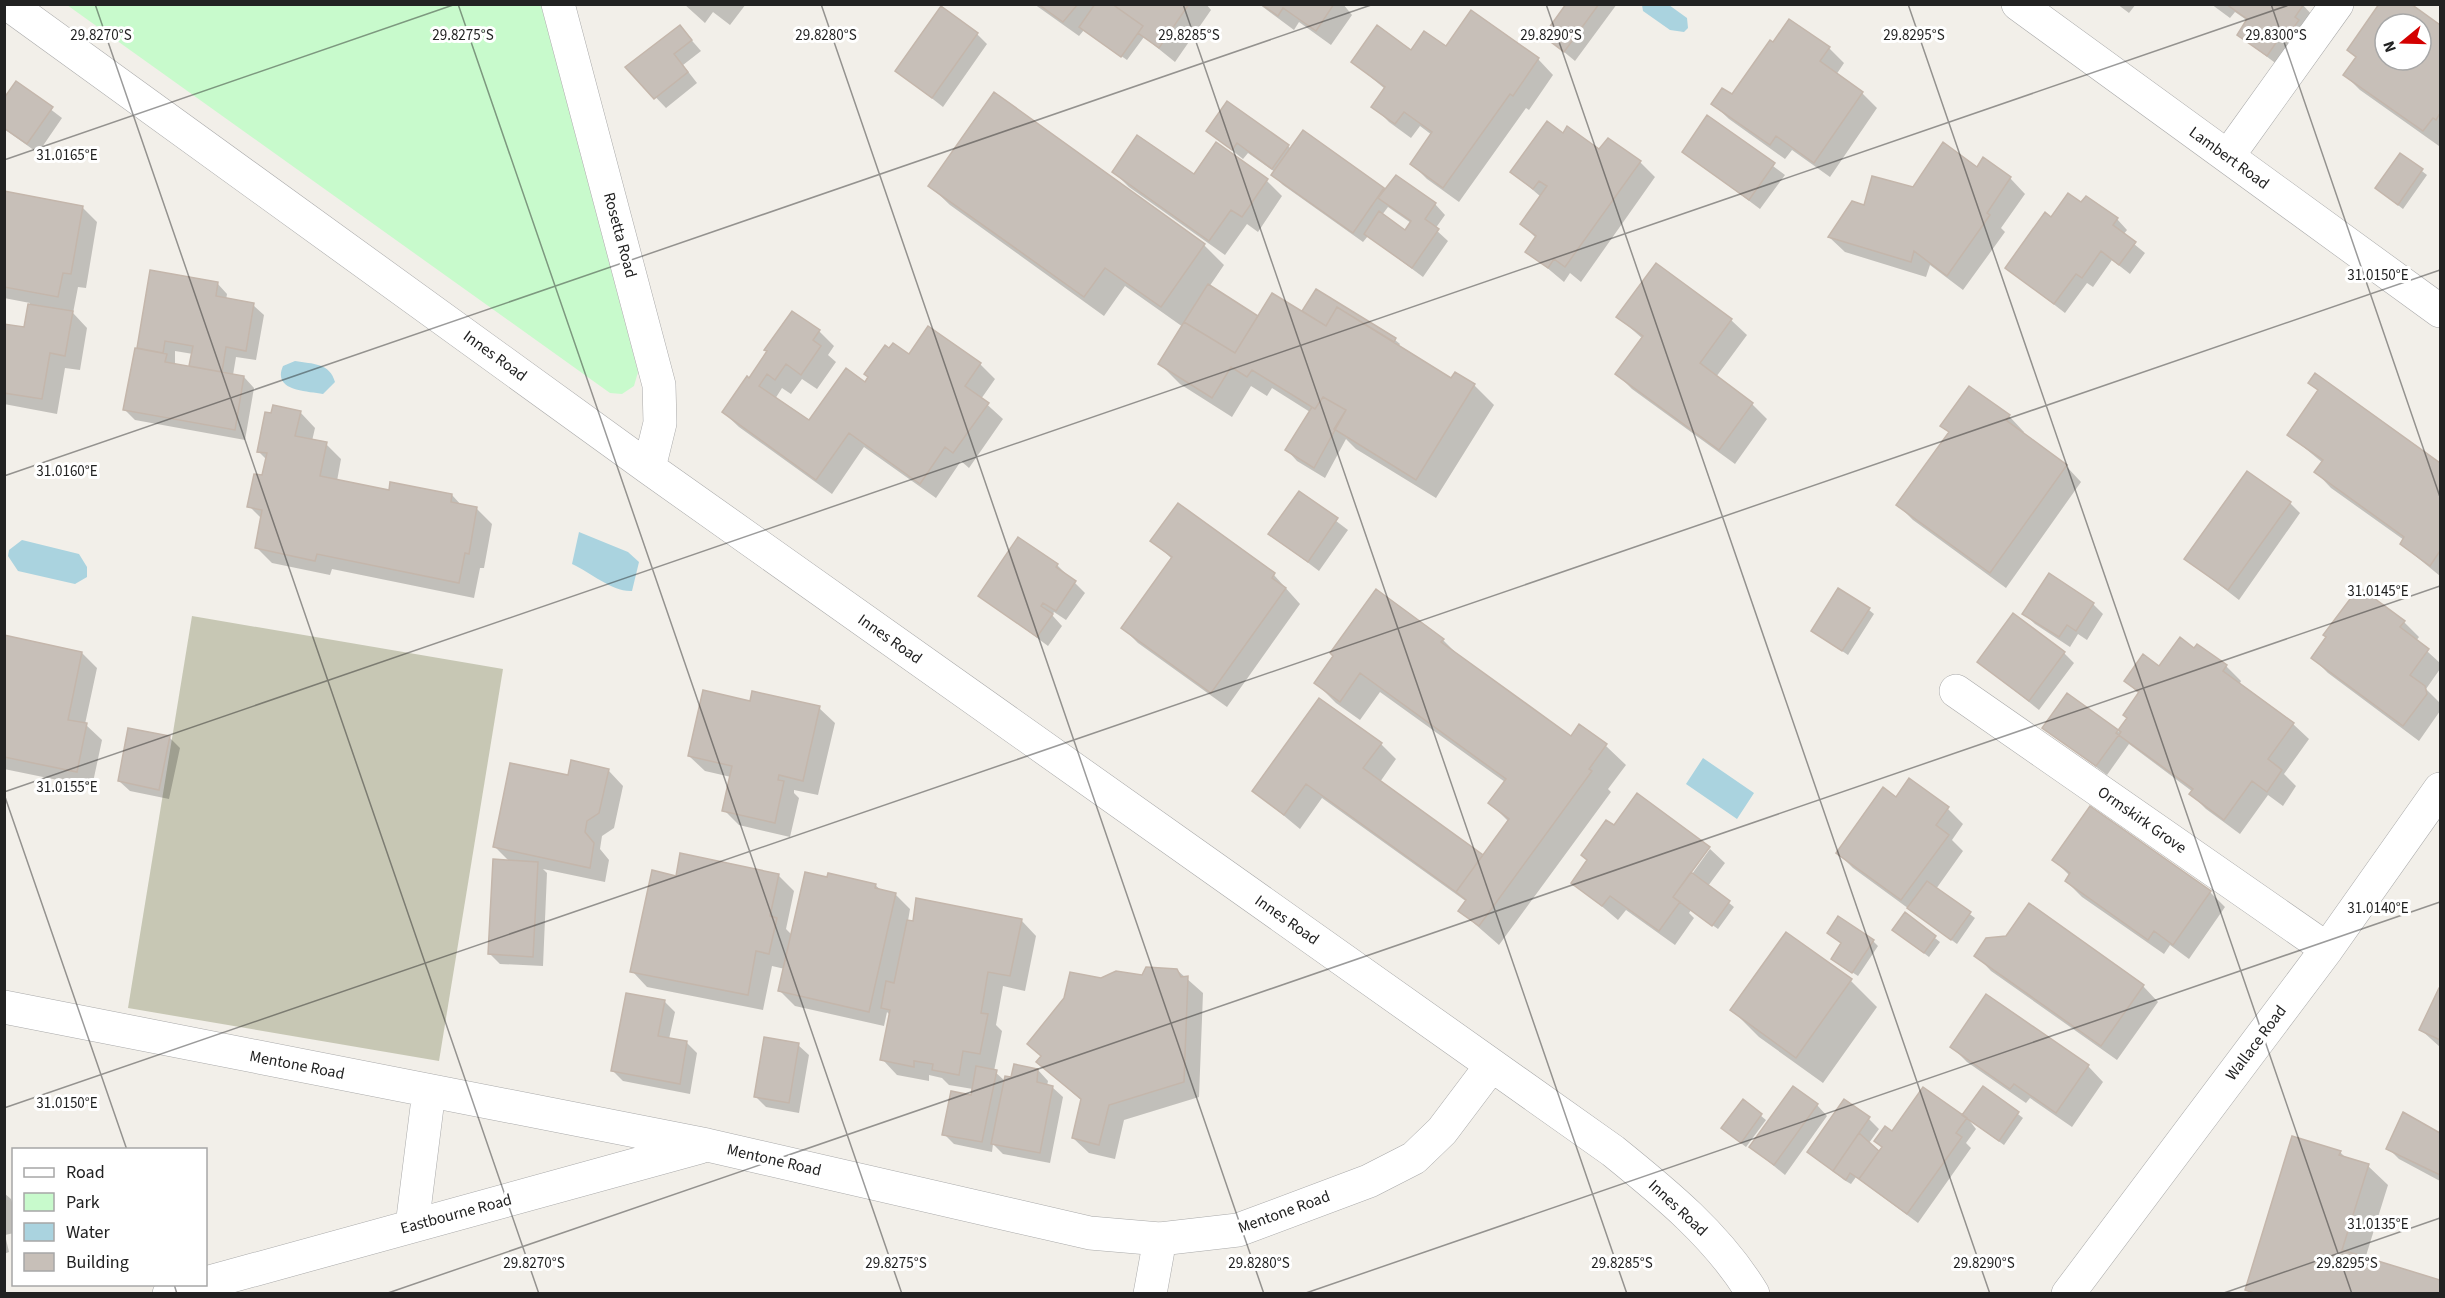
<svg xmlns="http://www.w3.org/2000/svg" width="2445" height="1298" font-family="'Source Sans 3',sans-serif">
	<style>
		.construction { fill: #c7c7b4 }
		.park { fill: #c8facc }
		.water { fill: #aad3df }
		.shadow { fill: #0003; fill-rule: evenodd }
		.building { fill: #c7bfb8; stroke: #c4b6ab; stroke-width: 1.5; fill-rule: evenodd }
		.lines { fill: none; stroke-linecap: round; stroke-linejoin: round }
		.minor-casing { stroke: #a9a9a9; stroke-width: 34 }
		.minor { stroke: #fff; stroke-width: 33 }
		.ticks { fill: none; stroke: #222; stroke-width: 1.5; stroke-opacity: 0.45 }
		.labels { text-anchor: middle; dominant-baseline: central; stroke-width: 6; stroke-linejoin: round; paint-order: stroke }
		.street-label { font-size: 16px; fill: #222; stroke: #fff }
		.ticks-label { font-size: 15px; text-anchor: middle; fill: #222; stroke: #fff; stroke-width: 6; stroke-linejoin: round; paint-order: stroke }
	</style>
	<rect width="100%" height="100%" fill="#f2efe9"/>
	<path class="construction" d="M192,616L503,669L439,1061L128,1008Z"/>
	<path class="park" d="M67,5H541L638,372L634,386L622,394L610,393Z"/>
	<path class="water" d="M1642,5H1669L1687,18L1688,28L1684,32L1670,30L1643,11Z
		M295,361C313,364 330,363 335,382L323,394C306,391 272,391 283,366Z
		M579,532L628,552L639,562L632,591C612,592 592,573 572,564Z
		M22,540L79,554L87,567V577L75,584L18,571L8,556L9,550Z
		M1703,758L1754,793L1737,819L1686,784Z"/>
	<path class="shadow" d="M684,4H746L730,25L713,12L705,23Z
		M1034,4H1206L1211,10L1175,62L1144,37L1127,60L1084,30L1079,36Z
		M1259,4H1343L1352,15L1331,45L1299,22L1294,30Z
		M1568,4H1617L1575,61L1545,36Z
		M2117,4H2136L2129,13Z
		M2211,4H2302L2313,16L2278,65L2238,35L2248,21L2235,12L2230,18Z
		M2409,4L2440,27L2439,146L2360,90L2345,75L2357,58L2349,49ZM2385,24H2421V60H2385Z
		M680,27L701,51L683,65L697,83L666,108L628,68Z
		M977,34L987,44L943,107L897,71Z
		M1774,44L1829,48L1844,63L1836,75L1862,93L1877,108L1830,177L1792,150L1785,159L1729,119L1713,104L1732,96Z
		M1446,48L1538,59L1553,75L1529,110L1526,108L1459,202L1427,179L1412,164L1432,135L1420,126L1411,138L1389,122L1373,106L1385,89L1353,62Z
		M16,83L62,118L38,153L4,129V101Z
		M995,94L1204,245L1224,265L1209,287L1257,317L1302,313L1316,291L1395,340L1400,344L1398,347L1452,380L1474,385L1494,405L1436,498L1356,449L1346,439L1325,478L1297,461L1287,450L1310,412L1272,388L1267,396L1251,386L1232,417L1180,384L1160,364L1183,327L1125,286L1104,316L950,205L930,186Z
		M1708,118L1785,175L1760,209L1684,152Z
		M1208,131L1288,146L1291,149L1303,132L1385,191L1435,204L1445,215L1435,229L1448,241L1423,277L1368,236L1363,242L1283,185L1273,175L1275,172L1248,153L1243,159ZM1388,207L1411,223L1405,232L1382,215Z
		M1564,135L1600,152L1640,162L1655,177L1581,282L1570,273L1564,282L1527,251L1536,238L1522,224L1541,197L1512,172Z
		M1216,144L1267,181L1282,196L1258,232L1247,224L1225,255L1129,187L1114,172L1194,176Z
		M2401,155L2427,175L2403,209L2381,192Z
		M1977,170L2010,178L2025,194L2001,228L2005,232L1963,290L1930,265L1926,277L1845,252L1829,237L1914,189Z
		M4,192L82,207L97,222L86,288L78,287L73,313L87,328L80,370L65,368L57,414L4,404V325L25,329L30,303L4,298Z
		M2081,204L2117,219L2127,230L2123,235L2145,253L2130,274L2112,260L2093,287L2087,283L2065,313L2007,268L2052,219Z
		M152,271L217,283L227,294L226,300L253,305L264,315L256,360L236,357L233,375L244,377L254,388L245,440L135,420L125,410ZM175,351L193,354L191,368L175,365Z
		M1618,317L1731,320L1747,335L1716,377L1752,404L1767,419L1735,464L1632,389L1617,374L1643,339Z
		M819,331L834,346L828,355L836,362L817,389L802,379L791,394L782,388L775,399L809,423L866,384L889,350L909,356L980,364L995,379L981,399L1003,419L969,468L961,461L936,498L864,447L832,494L739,427L723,412L749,380Z
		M2316,375L2440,465V576L2401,544L2404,540L2331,488L2316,472L2323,463L2289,435L2319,391L2310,383Z
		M1970,388L2009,416L2024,432L2022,434L2066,466L2081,482L2006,588L1913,520L1898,505L1950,433L1942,426Z
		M300,412L315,428L312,441L326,444L341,459L337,481L390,492L452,495L462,506L477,509L492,524L484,568H480L474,598L332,569L330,575L272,563L257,548L262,519L249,506L264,477L267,460L258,451Z
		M1299,493L1348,530L1319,571L1270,534Z
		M2290,503L2300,513L2239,600L2186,559Z
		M1178,505L1274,575L1300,604L1227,707L1138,643L1123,628L1172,559L1152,540Z
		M1057,565L1085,593L1066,620L1054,612L1052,615L1062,626L1048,646L980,595Z
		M2093,604L2103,614L2087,640L2078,634L2070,647L2035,624L2024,614Z
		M1869,610L1874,614L1848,655L1813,631Z
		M2404,622L2419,637L2416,641L2440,663V669L2426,689L2440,703V711L2419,741L2328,673L2313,658Z
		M4,637L82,653L97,668L85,724L102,740L92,787L4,769Z
		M1443,640L1462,659L1571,738L1579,726L1606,746L1626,765L1608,789L1611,792L1499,945L1460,911L1467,902L1322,798L1300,829L1254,791L1381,744L1396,759L1380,782L1483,857L1509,822L1490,803L1505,782L1380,692L1360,720L1336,703L1316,683Z
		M2195,650L2226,666L2241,681L2239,685L2293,724L2309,739L2284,774L2296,786L2283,806L2268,795L2240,834L2206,809L2191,794L2193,792L2129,744L2107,775L2044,728L2118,732L2129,718L2139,694L2126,681L2160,668Z
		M2064,653L2074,663L2039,710L1979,662Z
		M751,702L819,708L835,723L818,795L794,790V793L799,798L790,837L739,825L724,810L731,777L705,771L689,756Z
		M130,730L170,738L180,748L169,799L130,791L119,781Z
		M608,770L623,786L614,828L602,836L600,849L609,860L605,882L543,869L547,873L543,966L500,964L490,954L510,862L494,846L569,777Z
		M1910,780L1948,809L1963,824L1952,840L1963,851L1936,889L1975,918L1957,944L1853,868L1838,853L1896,799Z
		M1710,849L1725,863L1708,886L1734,907L1718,929L1691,910L1689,913L1694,918L1675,945L1626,910L1618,920L1573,882L1690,872L1692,874Z
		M2054,860L2210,892L2225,907L2189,959L2170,945L2164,954L2082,897L2066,881L2070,876Z
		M778,875L794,891L786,929L792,935L875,885L881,890L895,894L910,909L908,921L1021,920L1036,936L1025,991L1003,986L996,1025L1002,1031L994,1071L1005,1081L1038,1070L1048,1081L1047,1086L1052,1087L1063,1097L1050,1163L1003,1154L993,1144L992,1152L954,1144L944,1134L972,1097L973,1089L949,1085L942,1078L929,1075V1081L897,1075L882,1059L890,1015L887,1012L884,1026L795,1006L780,991L785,969L772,966L763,1010L647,987L632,971L677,878Z
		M1905,915L1940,942L1929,957L1899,934Z
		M1829,933L1873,941L1878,946L1858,976L1838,963L1843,944Z
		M1976,955L2143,986L2158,1002L2117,1060L1991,971Z
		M1177,970L1203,993L1199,1097L1124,1120L1115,1159L1089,1153L1073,1138L1082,1101L1038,1062L1101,979L1142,976Z
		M1851,981L1877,1007L1823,1083L1759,1037L1732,1010Z
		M2440,990V1047L2421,1030Z
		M665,1002L675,1012L669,1039L687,1043L697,1053L690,1094L623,1081L613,1071Z
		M798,1045L809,1055L799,1113L766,1107L755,1096Z
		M1952,1047L2088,1066L2103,1082L2072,1127L2030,1098L2026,1103L1967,1062Z
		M1984,1088L2023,1118L2004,1145L1969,1120L1976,1129L1966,1143L1971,1148L1918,1223L1856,1177L1851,1184L1844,1180L1809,1152L1869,1119L1879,1129L1869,1143L1879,1153L1892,1133L1963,1117Z
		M1743,1101L1766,1120L1746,1147L1728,1133Z
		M1817,1105L1827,1116L1785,1175L1751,1147Z
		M2434,1132L2440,1134V1181L2399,1159L2388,1148Z
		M2340,1152L2347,1159L2368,1166L2388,1185L2365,1259L2440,1282V1294H2251L2247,1289Z
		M4,1193L11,1199L14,1209V1233L5,1235L9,1252L4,1254Z"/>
	<path class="building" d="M1038,4H1078L1063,22Z
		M1095,4H1112L1143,26L1121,57L1079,27Z
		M1112,4H1189L1159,48L1138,33L1143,26Z
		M1261,4H1334L1316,31L1283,8L1278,16Z
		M1566,4H1599L1564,52L1543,36Z
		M2226,4H2304L2295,17L2299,20L2287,37L2282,34L2267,56L2237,35L2247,19Z
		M2379,4H2411L2440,25V113L2436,120L2433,118L2423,131L2343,75L2356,57L2347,50ZM2385,24H2421V60H2385Z
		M941,6L978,33L932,98L895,71Z
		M1471,10L1539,58L1513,96L1510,94L1443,188L1410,164L1432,132L1404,112L1395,124L1371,107L1385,87L1351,62L1377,25L1411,50L1424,31L1446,46Z
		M1789,19L1830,47L1820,61L1863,92L1814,163L1776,136L1770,145L1711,104L1722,88L1732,94L1770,40L1773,42Z
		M680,25L692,40L674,54L688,72L654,99L625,67Z
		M16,81L53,107L27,144L4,128V98Z
		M994,92L1205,244L1161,307L1105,268L1084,297L928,186Z
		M1227,101L1289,145L1272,169L1237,143L1232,150L1206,131Z
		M1707,115L1775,163L1749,200L1682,152Z
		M1547,121L1563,133L1567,126L1599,149L1608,138L1641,161L1565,267L1554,259L1548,268L1525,252L1536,236L1520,224L1547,186L1539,181L1533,189L1510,172Z
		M1303,130L1384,188L1353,233L1271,175Z
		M1137,135L1194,174L1216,142L1268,179L1242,217L1231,210L1209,241L1112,172Z
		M1943,142L1977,167L1983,157L2011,177L1987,213L1990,215L1947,276L1914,251L1911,262L1828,237L1852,201L1864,205L1872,176L1913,187Z
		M2400,153L2423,169L2398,205L2375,188Z
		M1396,175L1436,203L1425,219L1439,229L1412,268L1364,234L1379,211L1405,230L1411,221L1378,198Z
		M4,191L83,206L71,274L63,273L58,297L4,287Z
		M2068,193L2081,202L2086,196L2118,218L2113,225L2136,242L2119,265L2101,251L2082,278L2076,274L2054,304L2005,268L2045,212L2051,217Z
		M1656,263L1732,319L1700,363L1753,403L1719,450L1615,374L1643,336L1616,317Z
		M150,270L218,282L216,296L254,303L246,351L226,347L222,372L189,366L193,346L165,341L163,353L137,348Z
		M1208,284L1258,316L1235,353L1184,322Z
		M1316,289L1396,338L1394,342L1337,307L1326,326L1302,311Z
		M1272,293L1326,326L1337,307L1451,378L1455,372L1475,384L1416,480L1334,429L1346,410L1323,397L1315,409L1252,370L1247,377L1231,367L1212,398L1158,364L1184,322L1235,353Z
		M28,304L73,311L65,356L50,353L42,399L4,393V324L24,327Z
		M792,311L820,330L813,340L821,346L801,375L786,364L775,380L767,374L759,386L809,420L846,368L865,382L868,377L864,374L885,345L889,348L893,343L909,354L928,326L981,363L965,386L989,403L953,453L945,447L920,484L849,433L816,480L722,412L747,376L749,378L767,351L764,350Z
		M135,348L167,354L165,362L244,376L235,430L123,410Z
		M2315,373L2440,463V551L2430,566L2400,544L2404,537L2314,472L2323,460L2287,435L2318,390L2308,383Z
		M1969,386L2010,415L2006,420L2067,465L1990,573L1896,505L1949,432L1940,426Z
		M1323,397L1346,410L1314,468L1285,450L1312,407L1315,409Z
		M273,405L301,411L295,436L327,442L320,476L389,490L390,482L452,494L451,502L477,507L469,554L465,553L459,583L317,554L315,561L255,548L262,510L247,507L254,474L262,475L267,453L257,452L265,412L271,413Z
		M2247,471L2291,502L2228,590L2184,559Z
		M1299,491L1338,518L1308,562L1268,534Z
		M1178,503L1275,573L1272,578L1286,588L1211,693L1121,628L1172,557L1150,541Z
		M1018,537L1058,564L1056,567L1076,581L1056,611L1043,603L1041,606L1053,614L1037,637L978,596Z
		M2049,573L2094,603L2076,631L2067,625L2059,637L2022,614Z
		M2359,587L2405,621L2400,627L2429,649L2410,675L2425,686L2427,694L2403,726L2311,658L2326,637L2323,635Z
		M1838,588L1870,608L1842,651L1811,631Z
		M1376,589L1444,639L1441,642L1571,736L1579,724L1607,744L1589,769L1592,771L1479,926L1458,911L1466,900L1456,892L1509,819L1488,803L1506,779L1360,673L1340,702L1314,683L1333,656L1330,653Z
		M2013,613L2065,652L2029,701L1977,662Z
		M4,635L82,652L68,720L87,723L77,772L4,757Z
		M2180,637L2194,648L2197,644L2227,665L2223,671L2294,723L2268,759L2282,770L2267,792L2252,781L2224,820L2189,794L2193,789L2116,733L2127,718L2123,715L2139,692L2124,681L2143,654L2159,666Z
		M703,690L750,701L752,691L820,706L803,781L779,775L778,780L784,781L775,823L722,811L732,766L688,756Z
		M2067,693L2121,732L2096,766L2042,728Z
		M1319,698L1382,743L1363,768L1483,855L1456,892L1306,784L1284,815L1252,791Z
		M128,728L170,736L159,790L118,781Z
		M571,760L609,769L599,813L587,821L585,832L594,843L590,868L493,847L510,763L568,775Z
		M1909,778L1949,807L1936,825L1949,835L1901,900L1836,853L1883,787L1896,797Z
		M1637,793L1710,847L1673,897L1680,902L1659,931L1610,896L1602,906L1571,883L1587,860L1581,855L1606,820L1614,825Z
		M2090,806L2211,891L2173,945L2154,931L2148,940L2065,881L2070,873L2052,860Z
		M680,853L779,874L770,916L777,918L769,954L756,951L748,995L630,972L652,870L676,876Z
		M493,859L538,862L533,957L488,954Z
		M805,872L827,877L828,873L876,884L875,888L896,893L869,1012L778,991Z
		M1691,872L1730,901L1712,926L1673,897Z
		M1927,881L1971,912L1951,940L1907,908Z
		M916,898L1022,919L1010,976L988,972L981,1013L988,1014L980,1054L963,1051L959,1075L932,1070L933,1064L914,1061V1067L880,1060L890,1010L881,1008L886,981L894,983L907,920L913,921Z
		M2029,903L2144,985L2101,1046L1974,956L1986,938L2006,936Z
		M1905,912L1936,936L1924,953L1892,930Z
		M1838,916L1874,940L1852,973L1831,959L1841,943L1827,933Z
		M1786,932L1852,979L1796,1058L1730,1010Z
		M1146,967L1177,969L1181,977L1188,976L1184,1082L1109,1105L1099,1145L1072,1138L1081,1099L1036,1062L1041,1056L1027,1044L1064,998L1070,972L1101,978L1116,971L1142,975Z
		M2439,988H2440V1040L2419,1030Z
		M626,993L665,1000L658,1036L687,1041L680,1084L611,1071Z
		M1986,994L2089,1065L2056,1113L2014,1084L2010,1089L1950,1047Z
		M764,1037L799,1043L789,1103L754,1097Z
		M1014,1064L1038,1069L1037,1082L1053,1086L1040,1153L991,1144L1005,1076L1011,1077Z
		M976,1066L997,1070L982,1142L942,1135L951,1091L971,1095Z
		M1793,1086L1818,1104L1774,1165L1749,1147Z
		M1983,1086L2019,1112L1999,1141L1962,1115Z
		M1923,1087L1967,1118L1956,1133L1962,1137L1907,1214L1859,1179L1882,1147L1874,1141L1885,1126L1892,1131Z
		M1743,1099L1762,1114L1741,1143L1721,1128Z
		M1844,1099L1870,1117L1833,1171L1807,1152Z
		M2403,1112L2440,1133V1175L2386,1149Z
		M1859,1133L1879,1151L1859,1179L1850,1173L1846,1180L1833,1171Z
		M2292,1136L2341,1151L2339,1155L2369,1164L2342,1250L2440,1280V1294H2257L2245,1290Z"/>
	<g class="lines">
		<g class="minor-casing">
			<path id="minor" d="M8,4L649,468L1613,1151C1665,1193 1718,1236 1753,1294
				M558,4L659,385L660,423L649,468
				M2018,4L2440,311
				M2228,156L2337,4
				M1956,691L2327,949
				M4,1007L707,1145L1090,1233L1160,1239L1238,1230L1369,1181L1414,1158L1442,1131L1491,1066
				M412,1226L429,1091
				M206,1283L700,1147
				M169,1294L202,1284
				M1150,1294L1160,1239
				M2068,1294L2327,949L2440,789"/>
		</g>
		<use href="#minor" class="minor"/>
	</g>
	<path class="ticks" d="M95,4L539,1294M458,4L902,1294M821,4L1264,1294M1183,4L1627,1294M1546,4L1990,1294M1908,4L2352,1294M2271,4L2440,497M4,160L456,4M4,476L1374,4M4,792L2292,4M4,794L127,1150M4,1108L2440,270M174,1284L177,1294M385,1294L2440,586M1303,1294L2440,902M2221,1294L2440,1218"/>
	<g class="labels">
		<g class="street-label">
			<text transform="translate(2229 158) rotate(36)">Lambert Road</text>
			<text transform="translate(620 235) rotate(75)">Rosetta Road</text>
			<text transform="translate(495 356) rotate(36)">Innes Road</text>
			<text transform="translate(890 639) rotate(35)">Innes Road</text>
			<text transform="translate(2142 820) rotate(35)">Ormskirk Grove</text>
			<text transform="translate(1287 920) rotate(35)">Innes Road</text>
			<text transform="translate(2256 1043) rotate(-53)">Wallace Road</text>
			<text transform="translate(297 1065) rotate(11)">Mentone Road</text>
			<text transform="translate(774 1160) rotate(13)">Mentone Road</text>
			<text transform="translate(1678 1208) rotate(43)">Innes Road</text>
			<text transform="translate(1284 1212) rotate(-20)">Mentone Road</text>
			<text transform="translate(456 1214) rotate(-15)">Eastbourne Road</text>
		</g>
	</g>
	<g class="ticks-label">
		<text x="101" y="40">29.8270°S</text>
		<text x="463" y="40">29.8275°S</text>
		<text x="826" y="40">29.8280°S</text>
		<text x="1189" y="40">29.8285°S</text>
		<text x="1551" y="40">29.8290°S</text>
		<text x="1914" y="40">29.8295°S</text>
		<text x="2276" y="40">29.8300°S</text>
		<text x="67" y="160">31.0165°E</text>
		<text x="2378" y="280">31.0150°E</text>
		<text x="67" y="476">31.0160°E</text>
		<text x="2378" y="596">31.0145°E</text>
		<text x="67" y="792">31.0155°E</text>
		<text x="2378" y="913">31.0140°E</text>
		<text x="67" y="1108">31.0150°E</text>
		<text x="2378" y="1229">31.0135°E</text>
		<text x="534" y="1268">29.8270°S</text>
		<text x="896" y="1268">29.8275°S</text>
		<text x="1259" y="1268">29.8280°S</text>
		<text x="1622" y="1268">29.8285°S</text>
		<text x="1984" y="1268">29.8290°S</text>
		<text x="2347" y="1268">29.8295°S</text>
	</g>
	<rect width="2445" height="1298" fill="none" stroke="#222222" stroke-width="12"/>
	<rect x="12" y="1148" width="195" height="138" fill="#ffffff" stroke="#a7a7a7" stroke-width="1.5"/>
	<rect x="24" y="1168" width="30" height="9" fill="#ffffff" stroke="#a7a7a7" stroke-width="1.5"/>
	<text x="66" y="1178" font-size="18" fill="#222222">Road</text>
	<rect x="24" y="1193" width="30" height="18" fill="#c8facc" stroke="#a7a7a7" stroke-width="1.5"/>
	<text x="66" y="1208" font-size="18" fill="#222222">Park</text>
	<rect x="24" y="1223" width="30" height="18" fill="#aad3df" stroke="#a7a7a7" stroke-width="1.5"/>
	<text x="66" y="1238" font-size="18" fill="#222222">Water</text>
	<rect x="24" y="1253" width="30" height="18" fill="#c7bfb8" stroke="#a7a7a7" stroke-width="1.5"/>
	<text x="66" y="1268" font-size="18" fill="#222222">Building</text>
	<g transform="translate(2403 42) rotate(251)"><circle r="28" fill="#ffffff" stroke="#a7a7a7" stroke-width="1.5"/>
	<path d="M0-4.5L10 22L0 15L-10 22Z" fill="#d40000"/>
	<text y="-9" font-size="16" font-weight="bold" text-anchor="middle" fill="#222222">N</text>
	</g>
</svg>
